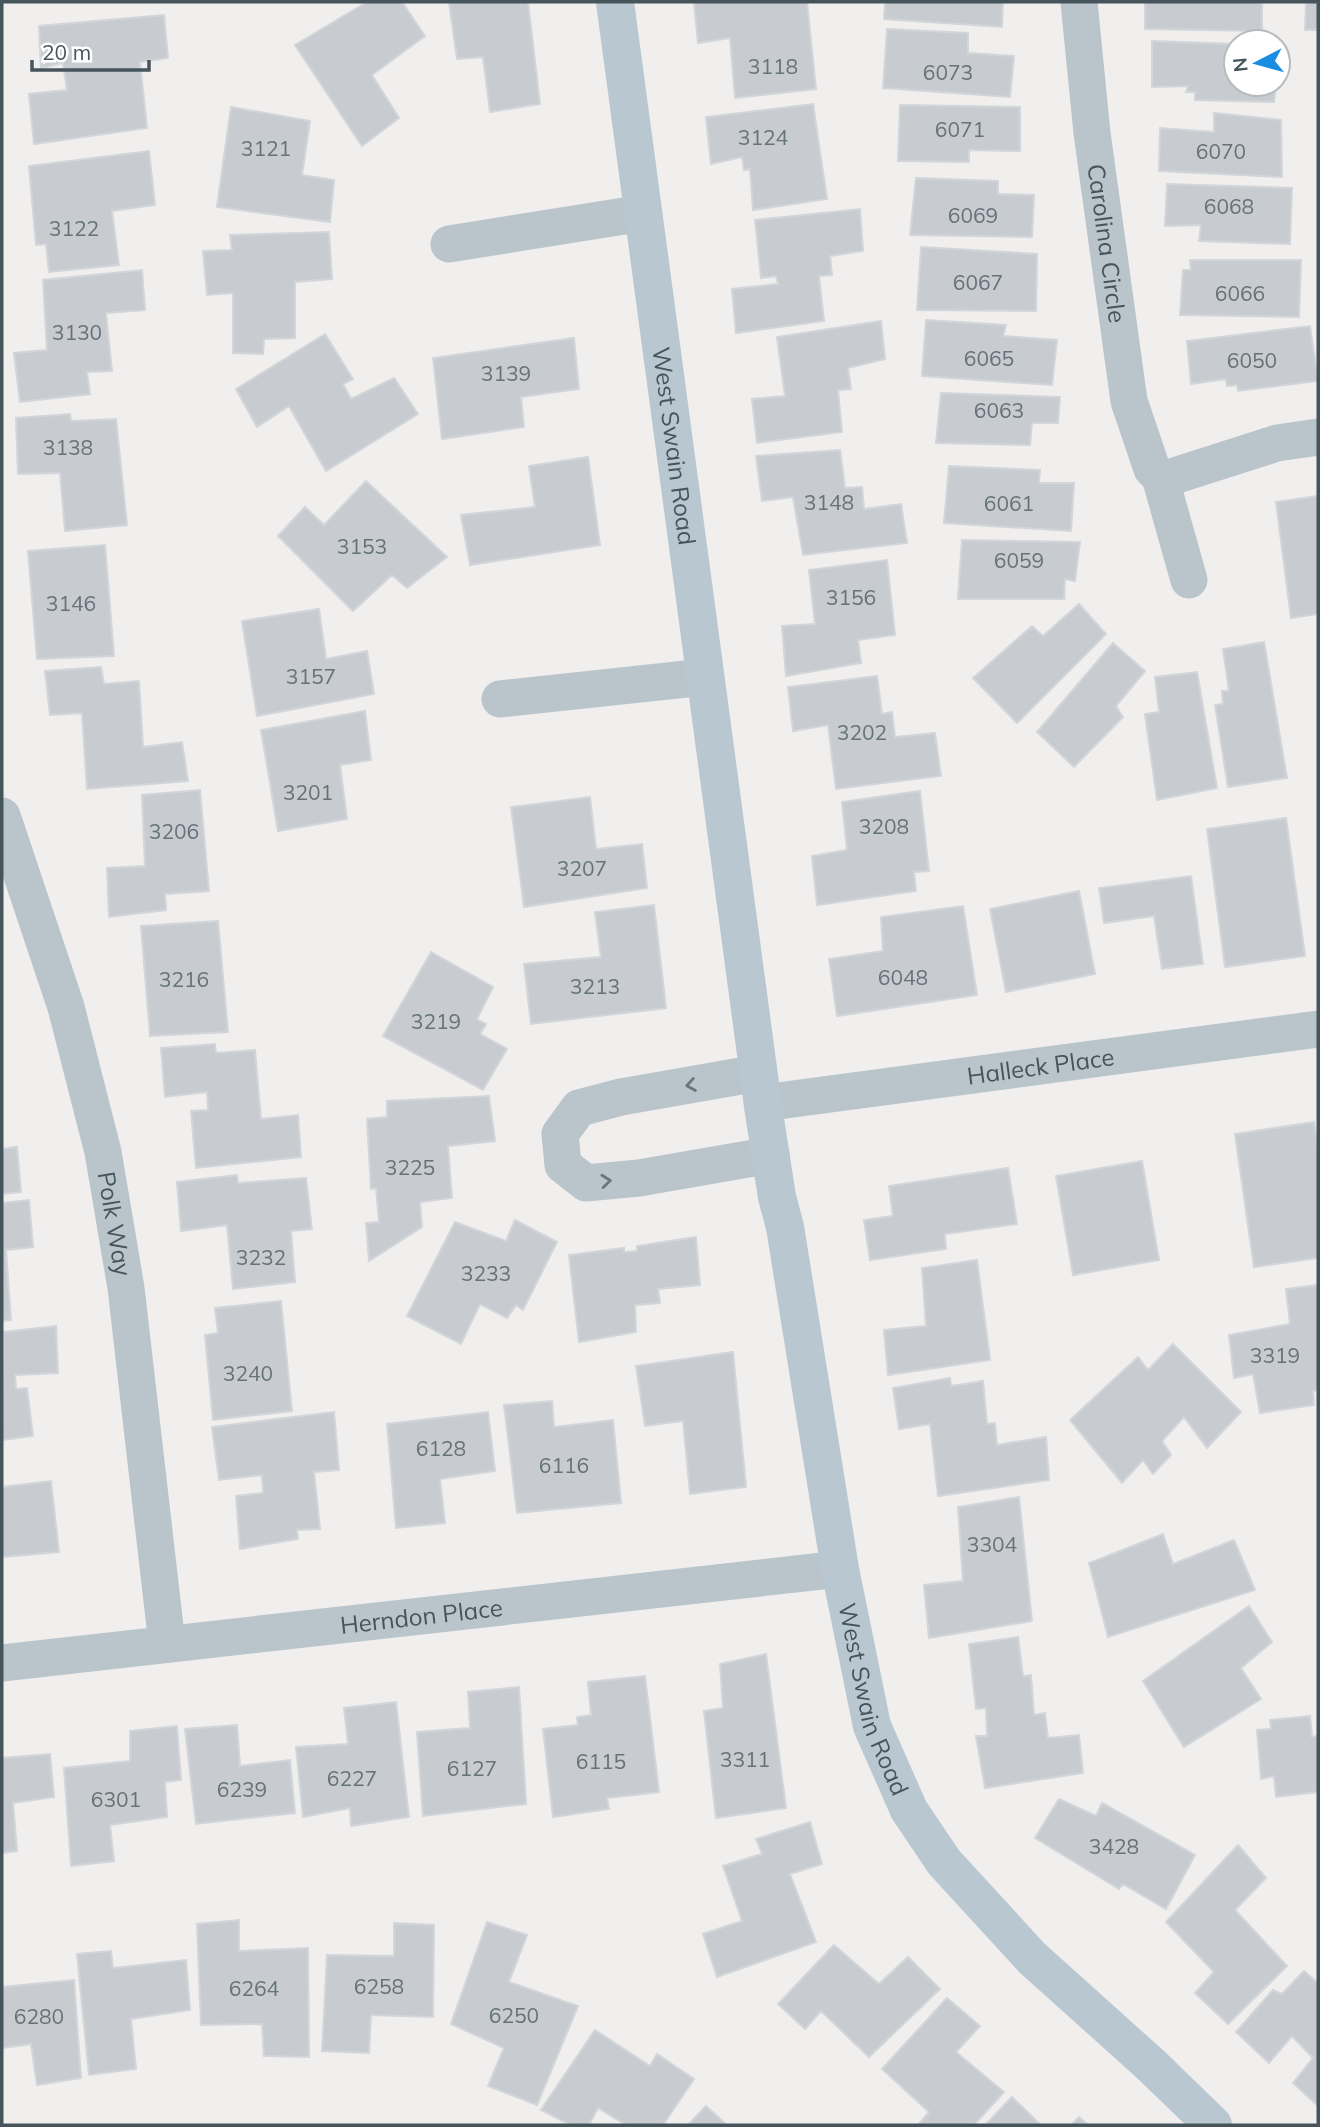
<svg xmlns="http://www.w3.org/2000/svg" width="1320" height="2127" font-family="Mulish,sans-serif">
	<style>
		.building { fill: #c8ccd1; stroke: #d2d5da; stroke-width: 2 }
		.lines { fill: none; stroke-linecap: round; stroke-linejoin: round }
		.street { stroke: #b9c5cb; stroke-width: 37 }
		.secondary { stroke: #b9c8d0; stroke-width: 38 }
		.oneway { stroke: #68767d }
		.labels { text-anchor: middle; dominant-baseline: central; stroke-width: 5; stroke-linejoin: round; paint-order: stroke }
		.number-label { font-size: 21px; fill: #667279 }
		.street-label { font-size: 24px; fill: #46545c; stroke: #fff }
	</style>
	<rect width="100%" height="100%" fill="#f1eeee"/>
	<path class="building" d="M367,2H402L425,36L372,75L399,118L362,146L295,45Z
		M449,2H528L540,104L490,112L483,57L457,59Z
		M694,2H807L816,89L735,98L730,38L698,43Z
		M885,2H1003L1002,27L884,19Z
		M1145,2H1262V31L1145,29Z
		M1306,2H1318V30H1305Z
		M164,15L168,58L140,62L147,128L34,144L29,94L67,90L63,63L41,68L39,26Z
		M887,29L968,33V53L1014,56L1010,97L883,88Z
		M1152,41L1236,44V84H1276L1274,102L1195,100V92H1186L1188,86L1152,87Z
		M813,104L827,199L753,210L750,169L744,170L742,157L711,164L706,117Z
		M900,105L1020,107V151L969,150V162L898,161Z
		M231,107L310,121L302,175L334,180L330,222L217,207Z
		M1214,113L1281,120L1282,177L1159,171L1160,128L1214,132Z
		M149,151L155,205L112,211L119,265L49,272L46,244L36,245L29,166Z
		M916,178L998,181V194L1034,195L1032,237L910,235Z
		M1167,184L1292,188L1290,244L1199,241L1201,225L1165,226Z
		M860,209L863,251L830,256L832,275L819,276L824,321L736,333L732,289L778,284L776,276L761,278L755,220Z
		M329,232L332,279L295,282V338L264,339L263,354L233,353V293L207,295L203,251L232,250L230,235Z
		M921,247L1037,254L1036,311L917,310Z
		M1190,260H1301L1299,317L1180,315L1183,270H1191Z
		M142,270L145,310L106,313L112,371L87,372L90,394L20,402L14,353L47,350L43,280Z
		M926,320L1006,325L1003,336L1057,340L1052,385L922,376Z
		M881,321L885,359L848,368L851,389L838,390L842,432L757,443L752,399L785,396L777,337Z
		M1310,326L1318,381L1238,391L1237,385L1227,386L1226,379L1191,384L1187,341Z
		M325,334L353,379L343,384L351,399L394,378L418,414L326,471L289,406L257,427L236,389Z
		M574,338L579,389L521,397L524,427L442,439L433,358Z
		M941,393L1060,397L1058,423H1032L1030,445L936,443Z
		M70,414L71,421L116,419L127,525L65,531L60,473L18,474L16,418Z
		M840,450L845,488L862,487L864,509L901,504L907,543L803,555L793,497L762,501L756,456Z
		M588,457L600,545L470,565L461,515L535,507L529,466Z
		M949,466L1040,470L1039,483H1074L1071,531L944,523Z
		M366,481L447,557L407,588L392,575L353,611L278,536L305,507L324,525Z
		M1318,496V614L1291,618L1276,502Z
		M962,540L1080,542L1075,581L1065,579L1064,599H958Z
		M105,545L114,656L37,659L28,551Z
		M887,560L895,635L858,640L861,663L786,676L782,626L815,624L809,570Z
		M1079,604L1106,634L1017,723L973,678L1032,626L1043,636Z
		M319,609L326,659L367,651L374,694L257,716L242,621Z
		M1264,642L1287,778L1228,787L1215,705L1223,704L1222,691H1229L1223,649Z
		M1113,643L1145,671L1116,706L1123,717L1074,767L1037,732Z
		M101,667L104,684L139,681L143,747L182,742L188,781L87,789L82,713L50,715L45,671Z
		M1197,672L1217,788L1157,800L1145,714L1159,712L1155,677Z
		M877,676L882,714L892,712L895,737L935,733L941,776L836,789L828,725L793,731L788,687Z
		M365,711L371,760L340,765L347,819L278,831L261,730Z
		M200,790L209,891L165,894L166,910L109,917L107,868L145,866L142,795Z
		M920,791L929,871L914,872L916,891L817,905L812,856L847,850L842,802Z
		M590,797L596,849L642,844L647,888L524,907L511,807Z
		M1286,818L1305,956L1225,967L1207,829Z
		M1191,876L1203,964L1162,969L1154,916L1104,923L1099,888Z
		M1079,891L1095,974L1006,992L990,909Z
		M654,905L666,1008L531,1024L524,964L601,957L595,912Z
		M963,906L977,995L837,1016L829,959L883,951L881,917Z
		M218,921L228,1032L150,1036L141,926Z
		M431,952L493,987L477,1019L486,1024L480,1034L507,1049L483,1090L383,1036Z
		M215,1044L216,1053L255,1050L261,1119L298,1115L301,1157L196,1168L191,1111L208,1110L207,1092L165,1097L161,1048Z
		M489,1096L495,1141L448,1146L452,1198L420,1202L422,1227L369,1261L366,1223L379,1222L376,1188L371,1189L367,1119L387,1117V1101Z
		M1314,1122L1318,1149V1258L1254,1267L1235,1134Z
		M17,1147L21,1192L2,1194V1149Z
		M1142,1161L1159,1260L1073,1275L1056,1176Z
		M1008,1168L1017,1224L945,1234L946,1249L870,1260L864,1220L893,1216L889,1186Z
		M237,1175L238,1183L306,1178L312,1229L291,1231L295,1282L233,1289L227,1225L181,1231L177,1182Z
		M29,1200L33,1247L6,1250L11,1320L2,1321V1203Z
		M515,1220L557,1242L523,1310L516,1305L507,1318L480,1304L461,1344L407,1316L455,1222L506,1241Z
		M696,1237L700,1285L658,1289L660,1303L635,1305L636,1332L579,1342L569,1255L624,1248V1252L637,1251V1246Z
		M977,1260L990,1360L888,1375L884,1330L926,1326L922,1268Z
		M1318,1285V1390L1313,1391L1314,1405L1260,1413L1253,1374L1234,1378L1229,1335L1290,1324L1286,1289Z
		M281,1301L292,1411L213,1420L205,1335L218,1333L215,1308Z
		M56,1326L58,1373L15,1375L16,1389L27,1388L33,1436L2,1440L4,1332Z
		M1173,1344L1241,1412L1207,1448L1184,1417L1162,1441L1171,1455L1153,1474L1143,1460L1122,1483L1070,1420L1138,1357L1148,1370Z
		M733,1352L746,1487L690,1494L683,1421L645,1426L636,1366Z
		M950,1378L951,1386L983,1381L987,1424L995,1423L997,1445L1046,1437L1049,1480L938,1496L930,1424L899,1429L893,1388Z
		M552,1401L554,1427L613,1420L621,1503L517,1513L504,1405Z
		M334,1412L339,1470L314,1472L320,1529L297,1530L298,1539L240,1549L236,1496L263,1493L262,1475L219,1480L212,1427Z
		M488,1412L495,1471L440,1479L445,1523L396,1528L387,1424Z
		M51,1481L59,1552L2,1557V1560V1487Z
		M1019,1497L1032,1621L929,1638L924,1585L963,1581L958,1507Z
		M1163,1534L1173,1564L1234,1540L1255,1590L1108,1637L1089,1563Z
		M1249,1606L1272,1642L1241,1668L1261,1699L1184,1747L1143,1681Z
		M1018,1637L1023,1676L1031,1675L1034,1715L1045,1713L1048,1738L1079,1735L1083,1773L985,1788L976,1736H987L986,1708L976,1709L969,1644Z
		M766,1654L786,1808L716,1818L704,1711L723,1708L720,1664Z
		M645,1676L659,1792L607,1798L609,1809L553,1817L543,1729L578,1725L577,1717L591,1715L588,1682Z
		M519,1687L526,1804L423,1816L417,1732L470,1728L468,1692Z
		M396,1702L409,1817L351,1826L350,1808L303,1817L296,1747L348,1744L344,1708Z
		M1310,1716L1312,1737L1318,1736V1792L1276,1797L1274,1776L1261,1779L1257,1730L1271,1729L1270,1720Z
		M237,1725L240,1766L290,1760L295,1813L196,1824L185,1729Z
		M177,1726L181,1780L165,1782L167,1817L110,1825L114,1861L71,1866L64,1768L130,1761V1731Z
		M50,1754L54,1797L13,1803L17,1851L2,1853V1758Z
		M1059,1799L1096,1816L1102,1803L1195,1855L1166,1909L1123,1884L1119,1889L1035,1838Z
		M810,1822L822,1864L790,1874L816,1942L717,1977L703,1934L742,1921L723,1866L762,1854L756,1839Z
		M1238,1845L1266,1878L1235,1910L1287,1966L1228,2024L1195,1993L1214,1972L1166,1922Z
		M239,1920V1951L308,1948L309,2057L264,2056L262,2024L201,2025L197,1924Z
		M487,1922L527,1935L509,1982L578,2006L537,2105L488,2086L504,2048L451,2024Z
		M394,1923L434,1925L433,2017L371,2015L369,2053L322,2051L327,1955L394,1956Z
		M834,1945L879,1984L908,1957L940,1989L869,2057L821,2011L805,2029L778,2004Z
		M111,1951L113,1968L186,1960L190,2010L131,2019L136,2069L89,2075L77,1954Z
		M1304,1971L1318,1983V2106L1293,2083L1313,2058L1292,2036L1269,2063L1236,2032L1273,1990L1282,1994Z
		M74,1980L81,2078L37,2085L31,2044L2,2048V1987Z
		M947,1998L980,2026L956,2052L1004,2092L974,2125H918L929,2112L882,2069Z
		M595,2030L650,2066L657,2054L694,2079L663,2125H626L598,2108L589,2125H570L541,2110Z
		M1012,2097L1041,2125H985Z
		M706,2106L727,2125H688Z
		M1079,2117L1088,2125H1071Z"/>
	<g class="lines">
		<g class="street">
			<path id="s1" d="M1079,2L1092,133L1129,401L1152,469L1160,477L1189,580"/>
			<path d="M449,244L643,213"/>
			<path d="M1160,477H1171L1277,443L1318,437"/>
			<path d="M500,699L705,677"/>
			<path id="s2" d="M2,816L66,1007L103,1152L126,1288L167,1644"/>
			<path d="M758,1073L621,1097L579,1108L560,1134L563,1165L586,1183L639,1178L771,1155"/>
			<path id="s3" d="M763,1103L1318,1029"/>
			<path id="s4" d="M2,1663L840,1569"/>
		</g>
		<path class="secondary" id="s5" d="M615,2L763,1106L777,1197L785,1227L840,1569L872,1726L909,1810L944,1862L1032,1958L1150,2064L1213,2125"/>
	</g>
	<defs><path id="oneway-chevron" d="M-2-3.5L2.5 0L-2 3.5" fill="none" stroke-width="1.6" stroke-linecap="round" stroke-linejoin="round" transform="scale(1.75)"/></defs>
	<g class="oneway">
		<use href="#oneway-chevron" transform="translate(691 1085) rotate(170)"/>
		<use href="#oneway-chevron" transform="translate(606 1181) rotate(-6)"/>
	</g>
	<g class="labels">
		<g class="number-label">
			<text x="773" y="66">3118</text>
			<text x="948" y="72">6073</text>
			<text x="960" y="129">6071</text>
			<text x="763" y="137">3124</text>
			<text x="266" y="148">3121</text>
			<text x="1221" y="151">6070</text>
			<text x="1229" y="206">6068</text>
			<text x="973" y="215">6069</text>
			<text x="74" y="228">3122</text>
			<text x="978" y="282">6067</text>
			<text x="1240" y="293">6066</text>
			<text x="77" y="332">3130</text>
			<text x="989" y="358">6065</text>
			<text x="1252" y="360">6050</text>
			<text x="506" y="373">3139</text>
			<text x="999" y="410">6063</text>
			<text x="68" y="447">3138</text>
			<text x="829" y="502">3148</text>
			<text x="1009" y="503">6061</text>
			<text x="362" y="546">3153</text>
			<text x="1019" y="560">6059</text>
			<text x="851" y="597">3156</text>
			<text x="71" y="603">3146</text>
			<text x="311" y="676">3157</text>
			<text x="862" y="732">3202</text>
			<text x="308" y="792">3201</text>
			<text x="884" y="826">3208</text>
			<text x="174" y="831">3206</text>
			<text x="582" y="868">3207</text>
			<text x="903" y="977">6048</text>
			<text x="184" y="979">3216</text>
			<text x="595" y="986">3213</text>
			<text x="436" y="1021">3219</text>
			<text x="410" y="1167">3225</text>
			<text x="261" y="1257">3232</text>
			<text x="486" y="1273">3233</text>
			<text x="1275" y="1355">3319</text>
			<text x="248" y="1373">3240</text>
			<text x="441" y="1448">6128</text>
			<text x="564" y="1465">6116</text>
			<text x="992" y="1544">3304</text>
			<text x="745" y="1759">3311</text>
			<text x="601" y="1761">6115</text>
			<text x="472" y="1768">6127</text>
			<text x="352" y="1778">6227</text>
			<text x="242" y="1789">6239</text>
			<text x="116" y="1799">6301</text>
			<text x="1114" y="1846">3428</text>
			<text x="379" y="1986">6258</text>
			<text x="254" y="1988">6264</text>
			<text x="514" y="2015">6250</text>
			<text x="39" y="2016">6280</text>
		</g>
		<g class="street-label">
			<text stroke="none"><textPath href="#s1" startOffset="243">Carolina Circle</textPath></text>
			<text stroke="none"><textPath href="#s5" startOffset="448">West Swain Road</textPath></text>
			<text stroke="none"><textPath href="#s3" startOffset="280">Halleck Place</textPath></text>
			<text stroke="none"><textPath href="#s2" startOffset="424">Polk Way</textPath></text>
			<text stroke="none"><textPath href="#s4" startOffset="422">Herndon Place</textPath></text>
			<text stroke="none"><textPath href="#s5" startOffset="1718">West Swain Road</textPath></text>
		</g>
	</g>
	<rect width="1320" height="2127" fill="none" stroke="#46545c" stroke-width="7"/>
	<g transform="translate(1257 63) rotate(264)"><circle r="33" fill="#ffffff" stroke="#b5bbbe" stroke-width="2"/>
	<path d="M0-5L12 26L0 18L-12 26Z" fill="#188de1"/>
	<text y="-10" font-size="19" font-weight="bold" text-anchor="middle" fill="#46545c">N</text>
	</g>
	<path d="M32 60v10h117v-10" fill="none" stroke="#46545c" stroke-width="3.5"/>
	<text x="42" y="60" font-size="21" fill="#46545c" stroke="#ffffff" stroke-width="5" paint-order="stroke">20 m</text>
</svg>
